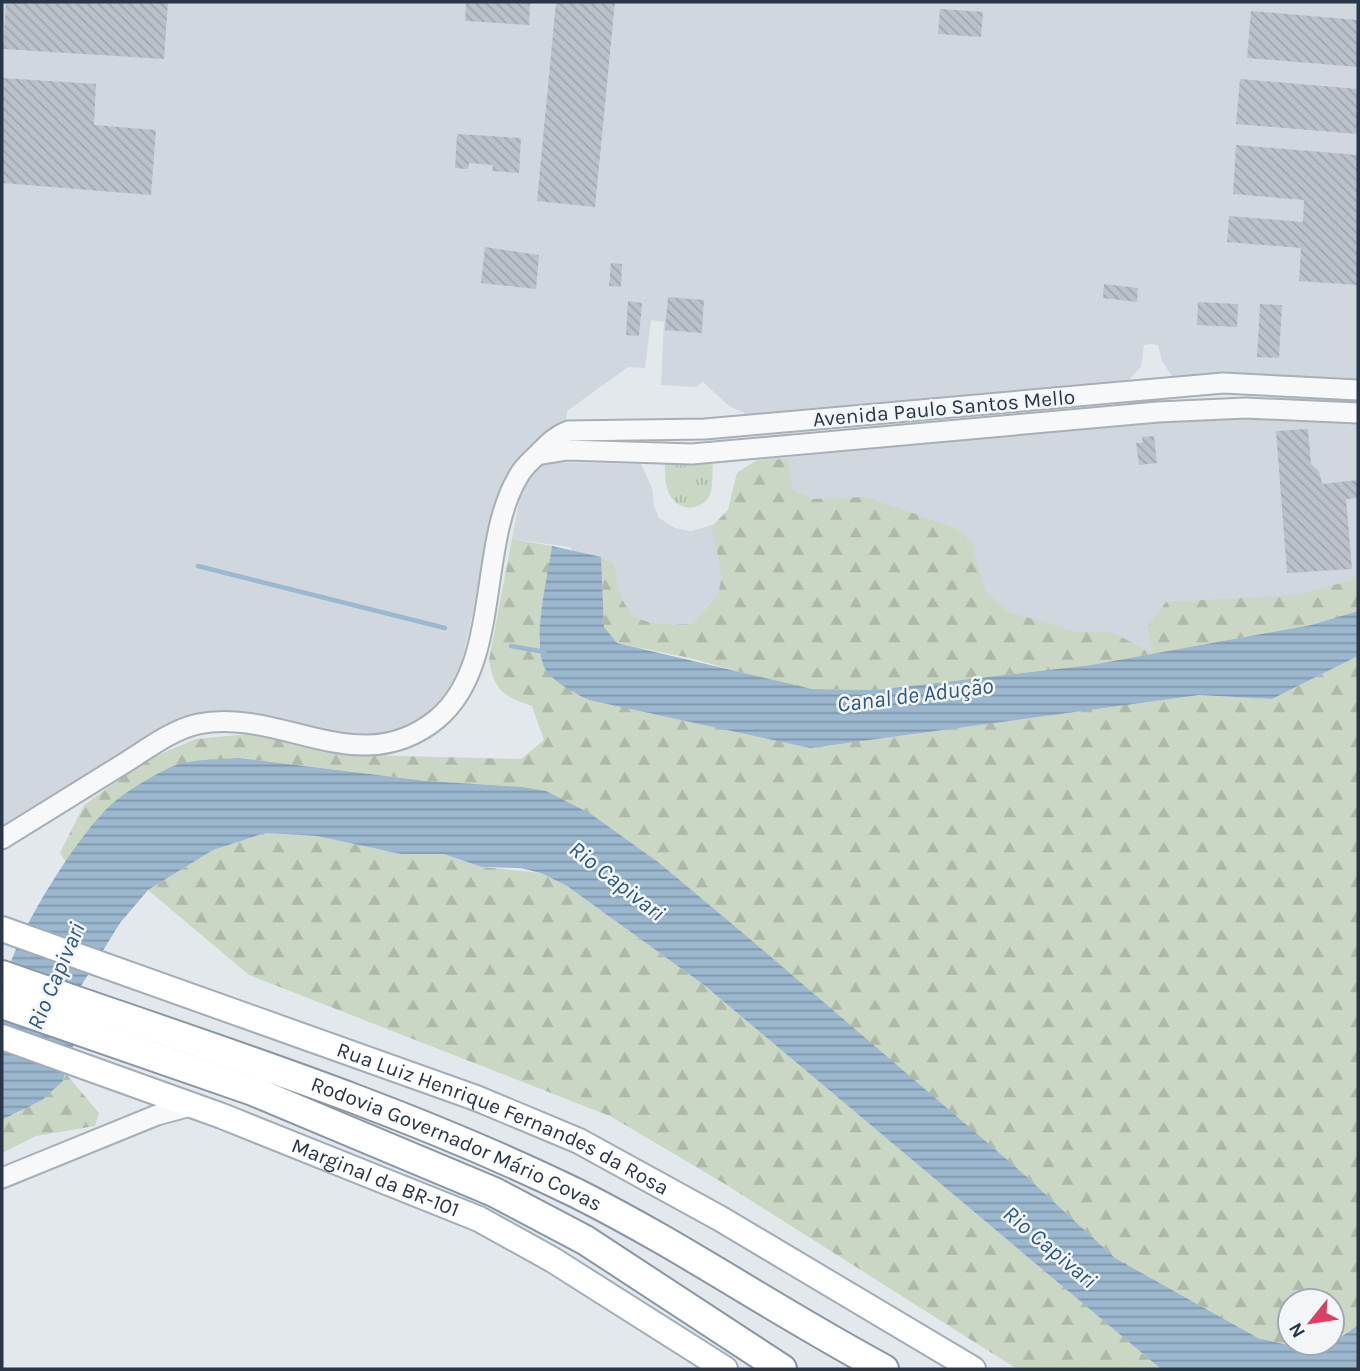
<svg xmlns="http://www.w3.org/2000/svg" width="1360" height="1371" font-family="Karla,sans-serif">
	<style>
		.built { fill: #d1d7df }
		.grass { fill: url(#grass-tufts) }
		.forest { fill: url(#forest-firs) }
		.water { fill: url(#water-rules) }
		.lines { fill: none; stroke-linecap: round; stroke-linejoin: round }
		.stream { stroke: #9bb8cf; stroke-width: 4.5 }
		.building { fill: url(#building-back-hatch) }
		.minor-casing { stroke: #a7afb7; stroke-width: 23 }
		.major-casing { stroke: #a1adb9; stroke-width: 28 }
		.highway-casing { stroke: #8996a5; stroke-width: 32 }
		.minor { stroke: #f7f8fa; stroke-width: 19 }
		.major { stroke: #fff; stroke-width: 24 }
		.highway { stroke: #fff; stroke-width: 28 }
		.labels { text-anchor: middle; dominant-baseline: central; stroke-width: 5; stroke-linejoin: round; paint-order: stroke }
		.street-label { font-size: 21px; fill: #293647; stroke: #f3f6f9 }
		.water-label { font-size: 23px; font-style: italic; fill: #2f587f; stroke: #f3f6f9 }
	</style>
	<defs>
		<pattern id="grass-tufts" width="24" height="20" patternUnits="userSpaceOnUse" patternTransform="scale(1.75)"><rect width="24" height="20" fill="#cad7c4"/><path d="M3 7l-1-3M5 7V3M7 7l1-3M15 17l-1-3M17 17v-4M19 17l1-3" fill="none" stroke="#aeb9aa"/></pattern>
		<pattern id="forest-firs" width="22" height="20" patternUnits="userSpaceOnUse" patternTransform="scale(1.75)"><rect width="22" height="20" fill="#cad7c4"/><path d="M5 1l3.5 6h-7zM16 11l3.5 6h-7z" fill="#aeb9aa"/></pattern>
		<pattern id="water-rules" width="6" height="5" patternUnits="userSpaceOnUse" patternTransform="scale(1.75)"><rect width="6" height="5" fill="#9bb8cf"/><path d="M0 2.5h6" fill="none" stroke="#7e96aa"/></pattern>
		<pattern id="building-back-hatch" width="6" height="6" patternUnits="userSpaceOnUse" patternTransform="scale(1.75)"><rect width="6" height="6" fill="#bac1cb"/><path d="M-1 5l2 2M0 0l6 6M5-1l2 2" fill="none" stroke="#a0a6b0"/></pattern>
	</defs>
	<rect width="100%" height="100%" fill="#e3e8ec"/>
	<path class="built" d="M2,2H1358V381L1250,373L1172,376L1162,361L1158,345L1151,344L1144,345L1141,367L1129,380L948,400L750,416L729,406L703,382L696,387L661,385L664,322L651,320L645,368L628,367L567,411L566,422L544,434L509,473L495,511L461,667L445,698L431,712L412,725L368,738L335,734L228,711L192,716L2,829Z
		M1247,418L1358,423V611L1154,654L635,648L570,547L512,539L520,497L526,482L542,464L553,462L641,464L652,488L654,506L659,518L675,528L691,531L716,524L728,510L737,473L757,460L1158,422Z"/>
	<path class="grass" d="M665,464H713C712,472 713,483 711,492C705,510 681,513 671,497C665,487 665,476 665,464Z"/>
	<path class="forest" d="M788,459L792,489L812,499L866,497L958,529L975,546L974,552L985,591L1009,612L1077,632H1112L1153,654L1147,627L1166,602L1296,595L1352,580L1358,569V611L1311,625L1091,665L876,690L812,689L768,680L690,658L617,643L604,627L601,557L614,564C621,621 639,627 693,624L718,595L722,576L712,526L728,510L737,473L757,460Z
		M512,539L552,546L539,642L545,670L589,700L1199,695L1272,699L1358,656V1325L1332,1341V1301H1290V1343H1329L1300,1348L1258,1338L1115,1258L1018,1169L658,862L591,814L522,787L427,781L239,758L101,814L66,862L60,853L84,805L148,759L196,739L248,734L363,755L521,759L544,740L532,706C504,697 494,690 489,660Z
		M265,833L317,836L401,854H444L482,867L541,873L567,886L704,985L1161,1369H1017L725,1184L610,1116L249,975L148,890L213,850Z
		M66,1074L99,1113L95,1126L36,1136L2,1153V1120L18,1113L63,1081Z"/>
	<path class="water" d="M552,546L601,557L604,627L617,643L812,689L876,690L1091,665L1311,625L1358,611V656L1272,699L1199,695L810,748L589,700C576,694 552,681 545,669C531,641 548,577 552,546Z
		M239,758L427,781L522,787L546,791L591,814L658,862L757,945L1018,1169L1115,1258L1258,1338L1300,1348L1332,1343L1358,1325V1369H1161L704,985L567,886L541,873L520,868L482,867L444,854H401L317,836L265,833L213,850L148,890L120,923L81,986L74,1008V1043L63,1081L42,1100L2,1120C2,1073 0,1024 7,977C15,935 71,848 100,816C116,797 143,781 165,770C187,758 215,760 239,758Z"/>
	<g class="lines">
		<path class="stream" d="M198,566L445,628
			M511,646L545,652"/>
	</g>
	<path class="building" d="M6,2H168L164,59L3,49Z
		M466,2H530L529,25L465,21Z
		M556,2H615L595,207L537,201Z
		M940,9L983,12L981,37L938,34Z
		M1251,11L1358,20V67L1247,58Z
		M2,78L96,84L94,125L156,130L151,195L2,183Z
		M1240,79L1358,89V134L1236,124Z
		M457,134L521,138L519,173L492,171L493,165L469,163L468,169L455,168Z
		M1236,145L1358,155V285L1299,281L1301,248L1227,242L1229,216L1303,222L1304,200L1233,194Z
		M485,247L539,255L536,289L481,283Z
		M611,263L622,264L621,287L609,286Z
		M1104,284L1138,288L1137,302L1103,298Z
		M668,297L704,300L702,333L665,330Z
		M628,301L642,303L639,336L626,335Z
		M1198,302L1238,304L1237,327L1197,325Z
		M1260,304L1282,305L1279,358L1257,357Z
		M1308,429L1311,464L1319,471L1322,484L1358,480V498L1346,499L1352,569L1287,573L1276,431Z
		M1154,436L1157,463L1139,465L1136,443H1143L1142,437Z"/>
	<g class="lines">
		<g class="minor-casing">
			<path id="minor" d="M537,455L567,450L692,454L1158,412L1246,408L1358,413
				M2,839C42,814 83,789 123,764C146,750 171,730 198,724C281,707 359,783 437,719C502,665 477,546 518,477C523,467 531,461 539,453C548,444 555,436 568,431L705,429L1223,383L1358,390
				M2,1178L157,1115L191,1106"/>
		</g>
		<g class="major-casing">
			<g id="major">
				<path id="s1" d="M2,929L476,1098L579,1141L721,1219L973,1369"/>
				<path id="s2" d="M2,1037L222,1116L479,1219L553,1260L725,1369"/>
			</g>
		</g>
		<g class="highway-casing">
			<g id="highway">
				<path id="s3" d="M2,975C195,1043 391,1103 576,1193C682,1246 779,1313 884,1369"/>
				<path d="M2,1004L253,1091L494,1192L585,1240L782,1369"/>
			</g>
		</g>
		<use href="#minor" class="minor"/>
		<use href="#major" class="major"/>
		<use href="#highway" class="highway"/>
	</g>
	<g class="labels">
		<g class="street-label">
			<text transform="translate(944 408) rotate(-5)">Avenida Paulo Santos Mello</text>
			<text stroke="none"><textPath href="#s1" startOffset="536">Rua Luiz Henrique Fernandes da Rosa</textPath></text>
			<text stroke="none"><textPath href="#s3" startOffset="485">Rodovia Governador Mário Covas</textPath></text>
			<text stroke="none"><textPath href="#s2" startOffset="399">Marginal da BR-101</textPath></text>
		</g>
		<g class="water-label">
			<text transform="translate(915 695) rotate(-7)">Canal de Adução</text>
			<text transform="translate(617 881) rotate(38)">Rio Capivari</text>
			<text transform="translate(56 976) rotate(-67)">Rio Capivari</text>
			<text transform="translate(1050 1247) rotate(40)">Rio Capivari</text>
		</g>
	</g>
	<rect width="1360" height="1371" fill="none" stroke="#293647" stroke-width="7"/>
	<g transform="translate(1311 1322) rotate(240)"><circle r="33" fill="#f3f6f9" stroke="#a2a9b2" stroke-width="2"/>
	<path d="M0-5L12 26L0 18L-12 26Z" fill="#db3f61"/>
	<text y="-10" font-size="19" font-weight="bold" text-anchor="middle" fill="#293647">N</text>
	</g>
</svg>
